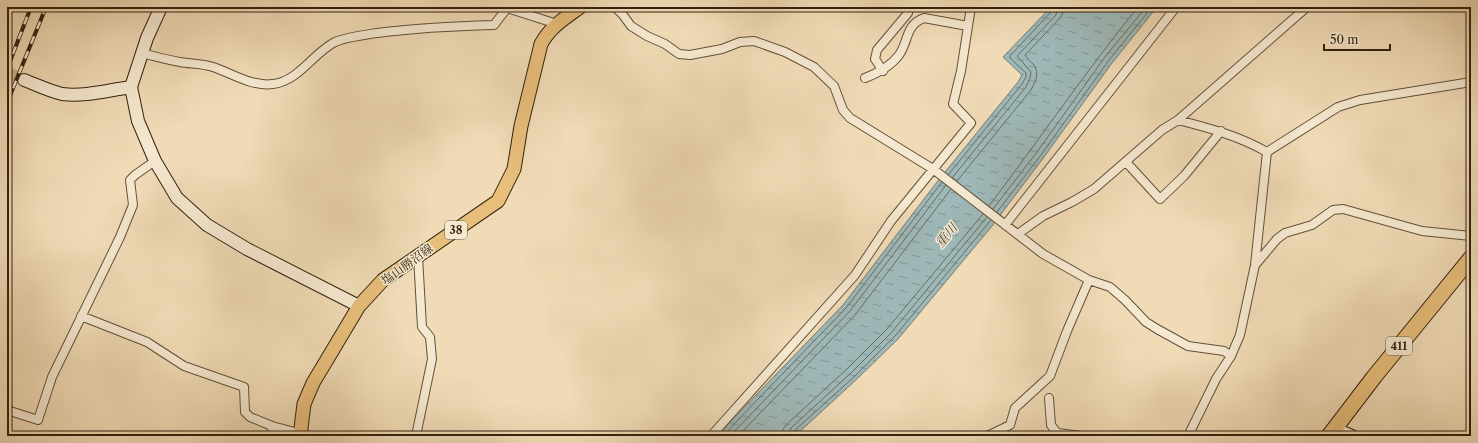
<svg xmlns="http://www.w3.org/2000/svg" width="1478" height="443" font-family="'Libre Caslon Text','Noto Serif JP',serif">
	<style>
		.water { fill: url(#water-ripples); stroke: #737c74 }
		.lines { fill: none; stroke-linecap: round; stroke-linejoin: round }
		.shore { stroke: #686c63; stroke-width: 1 }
		.secondary-tunnel { stroke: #cab694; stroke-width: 12; stroke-dasharray: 12 6; stroke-linecap: butt }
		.street-casing { stroke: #625038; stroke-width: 10 }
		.secondary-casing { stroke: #32210e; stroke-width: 14 }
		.primary-casing { stroke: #32210e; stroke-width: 15 }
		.highway-casing { stroke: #32210e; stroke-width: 17 }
		.street { stroke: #f5e8d0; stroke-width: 8 }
		.secondary { stroke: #f5e8d0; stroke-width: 12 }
		.primary { stroke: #e8be7b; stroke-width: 13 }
		.highway { stroke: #e8be7b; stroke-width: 15 }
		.rail-casing { stroke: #32210e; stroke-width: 4 }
		.rail { stroke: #f5e8d0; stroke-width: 2.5; stroke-dasharray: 8; stroke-linecap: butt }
		.labels { text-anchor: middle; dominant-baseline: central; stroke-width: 3; stroke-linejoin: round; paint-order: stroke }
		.shield { fill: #f5e8d0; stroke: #6c5d48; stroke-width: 1 }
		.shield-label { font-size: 11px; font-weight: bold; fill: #32210e }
		.street-label { font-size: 12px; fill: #32210e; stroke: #f5e8d0 }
		.water-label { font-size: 13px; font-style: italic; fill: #524e41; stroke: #f5e8d0 }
	</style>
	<defs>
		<pattern id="water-ripples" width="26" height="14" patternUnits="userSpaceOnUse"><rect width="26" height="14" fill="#9eb8b8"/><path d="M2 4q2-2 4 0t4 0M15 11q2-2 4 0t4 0" fill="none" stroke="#819594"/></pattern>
	</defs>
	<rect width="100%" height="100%" fill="#f0dbb6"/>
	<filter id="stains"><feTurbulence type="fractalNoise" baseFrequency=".005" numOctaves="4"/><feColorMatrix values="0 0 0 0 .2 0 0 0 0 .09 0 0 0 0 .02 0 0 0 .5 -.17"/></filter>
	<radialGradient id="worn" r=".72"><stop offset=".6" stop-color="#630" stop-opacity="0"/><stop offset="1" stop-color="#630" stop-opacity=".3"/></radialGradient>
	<path class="water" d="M1051,7H1157L1112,63L1044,157L992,226L898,339L858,378L795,436H719L730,422L843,305L937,182L1018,82L1022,75L1003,57Z"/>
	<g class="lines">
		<path class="shore" d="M948,175L1022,84L1026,77V73L1010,58V56L1052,11L1053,7
			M952,178L1026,87L1030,78L1031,72L1017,56L1056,15L1058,7
			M957,181L1031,90C1035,82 1040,74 1034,65C1031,62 1027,59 1025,55L1060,18L1063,13L1064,7
			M989,206C1039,140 1086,71 1138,7
			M993,209L1037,152L1105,57L1146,7
			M997,212L1041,155L1109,60L1152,7
			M724,436L734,424L846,308L942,182
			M730,436L850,311L946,185
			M738,436L855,315L951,189
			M782,436L783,429L787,424L848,368L887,329L983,214
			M788,436L791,428L852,372L891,333L987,217
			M793,436L794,431L855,376L895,336L991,220"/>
		<path class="secondary-tunnel" d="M7,72L24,80"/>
		<g class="street-casing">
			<path id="street" d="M615,7L623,15L631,26L647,36L665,44L679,54L690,55L722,49L740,42L754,41L785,52L814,67L834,86L843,110L850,118L933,169L1043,254L1089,280L1110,287L1125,300L1146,322L1157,329L1188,346L1224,351L1231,356
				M141,53C154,56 167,60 180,62C191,64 201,63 213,67C231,73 252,87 273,84C299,81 313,53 335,42C347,37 364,35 377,33C416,28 455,26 494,25L507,8L557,24
				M883,71L875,59L877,50L908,13V7
				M865,78C878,73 890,67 899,55C909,41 905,25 924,18L968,26
				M1178,120C1209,128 1239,136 1267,152
				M1267,152L1338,107L1360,100L1471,82
				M1126,162L1160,199L1184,176L1221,131
				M1005,225L1176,7
				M1018,234L1043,216L1072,202L1094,189L1162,130L1178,120L1307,7
				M1256,264L1277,239L1285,233L1312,225L1333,210L1343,209L1422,231L1471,236
				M81,316L147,342L184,366L244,387L245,412L250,417L272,426
				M1049,398L1051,425L1057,433L1082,436
				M7,406L10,411L38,420L52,377L120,237L133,205L130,180L135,175L155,161
				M273,436L272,426L310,436
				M416,436L432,359L430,337L422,327L418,256
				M711,436L855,275L891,221L971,123L953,104L961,71L971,7
				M987,436L1010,425L1015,408L1050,376L1067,331L1089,280
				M1188,436L1216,379L1231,356L1240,335L1255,265L1267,152"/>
		</g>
		<g class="secondary-casing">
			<path id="secondary" d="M24,80C37,85 49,91 62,94C84,97 109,90 131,87L147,38L161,7
				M131,87L138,121L155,161L177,198L207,225L247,249L359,306
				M1335,429L1352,436"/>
		</g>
		<g class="primary-casing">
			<path id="primary" d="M300,436L304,404L313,383L359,306L383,280L498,201L514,169L521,126L541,44C550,27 565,18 580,7"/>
		</g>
		<g class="highway-casing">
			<path id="highway" d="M1329,436L1374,377L1471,258"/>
		</g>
		<use href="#street" class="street"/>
		<use href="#secondary" class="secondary"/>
		<use href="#primary" class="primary"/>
		<use href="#highway" class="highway"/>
		<g class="rail-casing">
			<path id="rail" d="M7,69L31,7
				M7,103L46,7"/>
		</g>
		<use href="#rail" class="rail"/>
	</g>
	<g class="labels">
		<g class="shield">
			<rect x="445" y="221" width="22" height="18" rx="3"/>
			<rect x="1386" y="337" width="26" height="18" rx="3"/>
		</g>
		<g class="shield-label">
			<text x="456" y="230">38</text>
			<text x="1399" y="346">411</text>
		</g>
		<g class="street-label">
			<text transform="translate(407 264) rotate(-36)">塩山勝沼線</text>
		</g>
		<g class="water-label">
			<text transform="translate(946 235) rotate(-50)">重川</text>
		</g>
	</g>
	<rect width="1478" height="443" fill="none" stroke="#f0dbb6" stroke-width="24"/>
	<rect x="8" y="8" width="1462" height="427" fill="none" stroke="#32210e" stroke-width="2"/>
	<rect x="12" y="12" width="1454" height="419" fill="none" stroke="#32210e"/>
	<path d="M1324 44v6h66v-6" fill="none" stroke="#32210e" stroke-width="2"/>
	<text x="1330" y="44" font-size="12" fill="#32210e" stroke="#f5e8d0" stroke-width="3" paint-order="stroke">50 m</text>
	<rect width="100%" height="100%" filter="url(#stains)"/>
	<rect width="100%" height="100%" fill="url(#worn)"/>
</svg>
